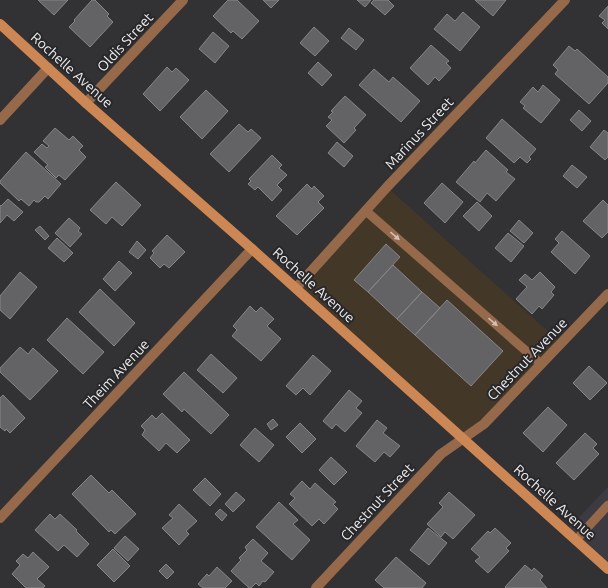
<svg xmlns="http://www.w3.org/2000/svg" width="608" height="588" font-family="Ubuntu,sans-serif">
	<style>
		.commercial { fill: #433728 }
		.built { fill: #3d3a42 }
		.building { fill: #636265; stroke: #868588 }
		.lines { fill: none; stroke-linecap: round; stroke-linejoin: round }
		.lane { stroke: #95694a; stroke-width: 9 }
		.street { stroke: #95694a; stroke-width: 10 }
		.secondary { stroke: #cd8755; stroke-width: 10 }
		.oneway { fill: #cfbfb5 }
		.labels { text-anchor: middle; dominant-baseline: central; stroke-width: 4; stroke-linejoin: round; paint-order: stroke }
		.street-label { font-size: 14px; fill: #eeedee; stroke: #282729 }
	</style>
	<rect width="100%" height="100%" fill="#323133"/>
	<path class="commercial" d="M387,187L561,343L463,439L296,288Z"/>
	<path class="built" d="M608,487V569L566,531Z"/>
	<path class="building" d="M38,0H68L54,15Z
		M92,0H95L109,14L107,16L113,22L90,47L69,27L75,21L74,20Z
		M228,0H237L259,21L242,39L233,31L231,33L213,16Z
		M263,0H279L271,8Z
		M357,0H371L365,7Z
		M374,0H388L394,6L385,15L371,3Z
		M475,0H506L493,16Z
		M608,6V29L602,23L605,20L599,16Z
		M463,12L480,27L460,51L434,29L447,14L455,21Z
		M314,27L329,41L315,56L300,43Z
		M349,28L364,40L356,50L341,38Z
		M213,32L229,46L215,63L199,49Z
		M431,45L449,61L446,63L451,68L439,81L435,77L428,85L410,68Z
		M569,46L575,51L577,49L608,77V83L589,104L555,74L558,70L553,65Z
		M318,62L332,75L322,86L308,73Z
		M167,67L172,72L176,68L189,80L160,111L143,94Z
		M374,69L389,82L393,77L420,101L401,122L359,85Z
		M543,85L560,100L541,123L523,108L525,106L520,102L533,87L538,92Z
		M206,90L228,111L202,139L180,117Z
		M345,96L366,115L354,128L356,130L344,143L326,126L332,120L328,117L333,112L331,111Z
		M579,110L591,121L582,131L570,120Z
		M502,119L536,149L529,157L531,159L527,163L520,157L514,163L486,138Z
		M239,124L248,132L251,129L261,138L229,172L210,154Z
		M55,128L69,140L73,136L83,146L79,150L86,157L65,180L59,175L56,178L45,167L48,165L34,152L42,144L47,148L49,146L43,141Z
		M604,130L608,133V157L605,160L590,147Z
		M337,142L353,156L344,167L328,153Z
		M486,150L508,170L506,172L515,179L496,201L487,193L480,202L456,182L474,161L475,163Z
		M26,152L61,184L48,199L45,196L39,202H36L34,200L29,206L21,199L19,201L0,183V181Z
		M272,155L282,165L279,168L287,175L277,185L282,190L272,201L258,187L255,190L248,184L251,181L249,179Z
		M572,165L587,177L577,188L563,176Z
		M116,182L141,205L122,226L112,217L106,224L90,210Z
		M442,183L463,202L445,223L424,203Z
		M307,184L312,189L314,186L324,196L318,202L324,208L297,235L276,216Z
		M8,199L23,212L14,221L7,215L0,223V205L1,206Z
		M603,200L608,205V232L602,238L583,221Z
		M477,202L492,216L479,231L463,216Z
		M69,218L80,228L78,231L82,234L70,247L55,233Z
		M519,220L533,233L524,243L510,231Z
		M40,226L49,236L45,240L35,230Z
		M562,231L590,256L575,274L551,252L559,243L555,239Z
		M508,233L524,246L511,262L495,248Z
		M167,235L185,252L169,268L164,264L160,268L150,258L154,253L152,251Z
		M57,238L73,253L64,262L48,248Z
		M137,241L146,250L138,259L129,252Z
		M386,244L400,257L368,292L354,280Z
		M119,261L132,273L115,291L103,279Z
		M393,265L422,292L397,319L368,292Z
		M20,272L37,287L10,319L0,310V296Z
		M540,272L555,287L551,292L554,295L542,309L539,306L532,314L516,299L527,287L519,280L525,274L532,280Z
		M100,289L135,323L114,346L79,312Z
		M422,292L440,308L415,335L397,319Z
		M447,300L503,351L471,386L415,335Z
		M250,306L256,312L261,307L274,319L267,326L281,339L261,361L232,336L237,330L233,326Z
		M67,318L104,352L83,374L47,340Z
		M20,347L28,354L33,348L58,371L30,400L0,372V368Z
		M211,354L237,378L223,393L197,370Z
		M313,355L331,371L310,395L303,388L296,395L286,386Z
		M589,366L607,383L590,400L573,383Z
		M184,372L229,415L211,434L184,409L182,412L163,394Z
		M349,390L362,401L356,408L362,413L345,432L336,424L332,429L323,421Z
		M3,395L25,418L10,433L6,429L5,431L0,427V398Z
		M548,407L567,425L543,452L523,433Z
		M162,413L190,440L177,453L166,443L159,451L142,435L145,430L141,426L152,415L156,419Z
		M273,419L278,425L271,430L267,424Z
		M377,420L387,428L383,433L400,446L390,457L384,452L375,462L356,446Z
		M300,423L316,439L302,453L286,437Z
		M255,428L274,445L259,462L240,445Z
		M585,433L597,444L593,448L599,454L574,480L556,463Z
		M331,457L347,472L334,485L319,470Z
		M91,475L109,493L112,490L136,514L115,534L111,530L109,532L72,494Z
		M205,478L221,494L210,506L193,490Z
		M302,481L310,489L315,483L336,502L333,504L338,509L324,524L319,519L312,526L289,504L295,498L290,494Z
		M236,492L245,500L233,512L225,504Z
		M449,492L475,515L453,539L445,532L441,537L427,524L443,507L439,503Z
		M279,502L298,520L293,524L310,540L292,560L256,527Z
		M179,504L197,521L186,531L189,534L179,545L162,528L173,518L169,515Z
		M220,509L227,515L222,521L215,514Z
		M50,514L55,519L60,514L77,530L76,531L89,544L77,557L64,545L58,551L35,530Z
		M428,528L447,543L429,565L410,550Z
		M495,528L511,543L506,548L509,551L488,573L475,561L480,557L471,549L488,531L490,533Z
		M125,536L139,549L128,561L114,548Z
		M253,539L268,553L261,561L274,572L265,582L263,581L259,586L256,583L251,588H249L231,571L241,560L239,558L247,550L245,547Z
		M113,549L130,566L114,582L97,565Z
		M33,552L49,567L37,579L45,586L43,588H26L12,574L20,565L16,561L23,554L28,558Z
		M396,557L426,583L422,588H384L375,580Z
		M166,564L174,572L167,579L159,571Z
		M525,565L532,571L534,568L543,576L540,580L547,588H506L505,587Z
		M217,567L232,581L225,588H203L198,584L207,574L209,576Z"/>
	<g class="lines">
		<path class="lane" d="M366,211L541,364
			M576,540L608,505"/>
		<path class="street" d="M86,103L183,0
			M0,120L48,68
			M296,288L387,187L565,0
			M0,518L252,249
			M316,588L441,454L484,424L608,294"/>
		<path class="secondary" d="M0,24L86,103L252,249L608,569"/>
	</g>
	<defs><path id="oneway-solid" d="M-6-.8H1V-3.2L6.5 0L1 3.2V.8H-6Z"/></defs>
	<g class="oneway">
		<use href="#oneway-solid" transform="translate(395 236) rotate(41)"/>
		<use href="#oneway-solid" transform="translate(493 322) rotate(41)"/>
	</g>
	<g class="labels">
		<g class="street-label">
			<text transform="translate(125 42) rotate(-47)">Oldis Street</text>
			<text transform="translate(72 70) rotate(42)">Rochelle Avenue</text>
			<text transform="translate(419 133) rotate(-47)">Marinus Street</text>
			<text transform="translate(314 285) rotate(42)">Rochelle Avenue</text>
			<text transform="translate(527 359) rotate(-46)">Chestnut Avenue</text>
			<text transform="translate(116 374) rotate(-47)">Theim Avenue</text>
			<text transform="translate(377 502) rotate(-47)">Chestnut Street</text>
			<text transform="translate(555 502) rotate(42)">Rochelle Avenue</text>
		</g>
	</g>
</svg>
